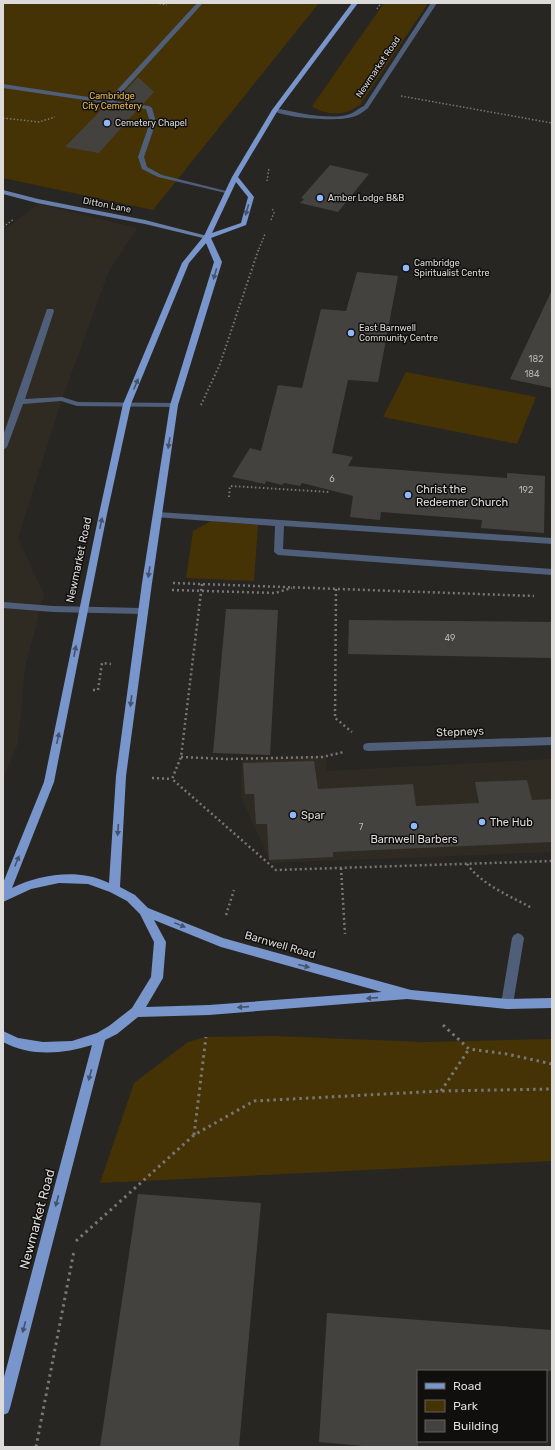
<svg xmlns="http://www.w3.org/2000/svg" width="555" height="1450" font-family="Rubik,sans-serif">
	<style>
		.built { fill: #302b22 }
		.green { fill: #453305 }
		.building { fill: #44423e }
		.lines { fill: none; stroke-linecap: round; stroke-linejoin: round }
		.path-far3 { stroke: #797775; stroke-width: 1.5; stroke-dasharray: 1.5 2; stroke-linecap: butt }
		.path-far2 { stroke: #797775; stroke-width: 2; stroke-dasharray: 1.5 2.5; stroke-linecap: butt }
		.path-far1 { stroke: #797775; stroke-width: 2.5; stroke-dasharray: 2 3; stroke-linecap: butt }
		.path { stroke: #797775; stroke-width: 3; stroke-dasharray: 2.5 4; stroke-linecap: butt }
		.lane { fill: #505f79; fill-rule: evenodd }
		.street { fill: #505f79; fill-rule: evenodd }
		.secondary { fill: #677ea8; fill-rule: evenodd }
		.primary { fill: #7996cc; fill-rule: evenodd }
		.oneway { fill: #44526d }
		.poi-dot { fill: #92b7fd; stroke: #100f0e; stroke-width: 1.5 }
		.labels { text-anchor: middle; dominant-baseline: central; stroke-width: 3; stroke-linejoin: round; paint-order: stroke }
		.far-street-label { font-size: 9px; fill: #dcdbd9; stroke: #100f0e }
		.far-park-label { font-size: 9px; fill: #ebbc53; stroke: #100f0e }
		.far-poi-label { font-size: 9px; fill: #dcdbd9; stroke: #100f0e; text-anchor: start }
		.number-label { font-size: 9px; fill: #b6b5b2 }
		.poi-label { font-size: 11px; fill: #dcdbd9; stroke: #100f0e; text-anchor: start }
		.street-label { font-size: 11px; fill: #dcdbd9; stroke: #100f0e }
		.near-street-label { font-size: 13px; fill: #dcdbd9; stroke: #100f0e }
	</style>
	<rect width="100%" height="100%" fill="#282623"/>
	<path class="built" d="M38,204L137,228L109,271L62,399L18,538L44,594L25,668L18,743L3,778V231Z
		M325,756L327,771L552,759V852L271,863L241,797L242,760Z"/>
	<path class="green" d="M3,3H319L153,210L3,178Z
		M384,3H428L360,105C356,107 351,111 346,112C336,115 320,113 312,106Z
		M406,372L536,397L517,444L383,417Z
		M211,521L258,525L254,581L186,578L193,531Z
		M274,1036L424,1042L552,1039V1161L100,1183L134,1083L188,1042L206,1037Z"/>
	<path class="building" d="M138,77L154,92L143,104L117,100Z
		M106,105L138,109L99,153L65,147Z
		M330,165L369,174L338,212L300,203L304,199L301,198Z
		M357,272L398,276L378,382L348,380L332,453L353,457L348,466L507,478V473L545,476L544,533L481,528L482,520L381,512L380,520L350,517L353,496L302,483L300,486L284,483L282,485L266,481L265,484L232,477L250,448L261,451L278,385L302,388L321,309L346,311Z
		M552,290V388L510,379Z
		M226,609L278,610L270,755L213,753Z
		M349,620L552,622V658L348,654Z
		M314,761L318,789L413,784L416,806L479,803L475,782L527,780L532,800L552,799V842L333,852V857L269,860L267,824H256L254,794H245L243,763Z
		M138,1194L261,1203L239,1447H100Z
		M327,1313L552,1330V1371H418V1447H374L319,1442Z"/>
	<g class="lines">
		<path class="path-far3" d="M156,3L167,5
			M377,9L381,3
			M401,96L552,123
			M3,118L39,122L55,117
			M267,181L269,168
			M271,220L274,213L272,208
			M3,227L14,219
			M259,249L265,234"/>
		<path class="path-far2" d="M201,405L220,364L259,248
			M229,497L230,486L330,492"/>
		<path class="path-far1" d="M173,583L534,596
			M202,584L181,757L172,779L276,870L552,861
			M336,589L335,718L352,732
			M172,590L275,593L292,588
			M93,690H98L102,663L111,664
			M181,757L227,759L322,757L344,752
			M152,778L172,779
			M467,864C482,885 510,896 532,908
			M341,868L345,934
			M226,915L234,890"/>
		<path class="path" d="M443,1025L469,1049L507,1054L552,1064
			M441,1091L469,1049
			M194,1135L206,1037
			M76,1241L194,1135L254,1101L441,1091L552,1089
			M36,1447L74,1251"/>
		<path class="lane" d="M197,3H203L114,101L149,106L152,108L156,122L144,157L147,167L162,175L230,192V194L158,177L142,169L138,157L150,122L146,109L3,88V84L108,100Z
			M47,309H53L54,311L25,399L62,397L78,402L174,403L178,405L177,407L77,406L61,401L23,404L7,447L3,450V436Z
			M158,512L552,538V544L284,526L283,549L552,569V575L278,555L274,552L275,526L155,517L154,515Z
			M3,602L53,606L143,608L148,611L143,614L53,612L3,608Z
			M518,933L522,935L524,938L513,1004L511,1008L507,1009L503,1008L501,1004L512,938L514,935Z"/>
		<path class="street" d="M431,3H437L368,108C363,112 358,116 352,117C338,122 283,118 272,110L275,108C295,112 331,121 350,114C355,112 359,108 364,106Z
			M552,737V745L368,751L364,750L363,747L364,744L368,743Z"/>
		<path class="secondary" d="M3,190L38,199L145,220L211,237L207,239L145,224L37,203L3,194Z"/>
		<path class="primary" d="M352,3H358L278,110L238,177L254,197L246,225L211,238L222,262L178,405L152,583L126,776L120,887L135,895L148,908L223,938L411,990L507,999L552,998V1008L507,1009L407,999L209,1015L138,1017L117,1034L105,1040L10,1408L8,1413L3,1415V1381L92,1045C64,1054 30,1057 3,1042V1031L18,1038L43,1042L72,1041L97,1033L109,1026L132,1008L151,977L154,942L140,914L127,901L110,892L88,884L59,883L31,889L3,902V883L44,782L99,514L123,404L182,263L204,236L232,177L272,110ZM236,182L248,197L241,223L212,233ZM206,243L214,262L170,405L142,583L116,776L109,883C102,880 95,877 88,876C63,871 34,877 12,888L54,782L107,514L131,404L189,263ZM154,920L221,947L382,992L209,1005L146,1007L163,978L166,942Z"/>
	</g>
	<defs><path id="oneway-solid" d="M-6-.8H1V-3.2L6.5 0L1 3.2V.8H-6Z"/></defs>
	<g class="oneway">
		<use href="#oneway-solid" transform="translate(247 210) rotate(106)"/>
		<use href="#oneway-solid" transform="translate(215 274) rotate(106)"/>
		<use href="#oneway-solid" transform="translate(136 384) rotate(-67)"/>
		<use href="#oneway-solid" transform="translate(169 443) rotate(99)"/>
		<use href="#oneway-solid" transform="translate(101 523) rotate(-78)"/>
		<use href="#oneway-solid" transform="translate(149 572) rotate(99)"/>
		<use href="#oneway-solid" transform="translate(75 651) rotate(-79)"/>
		<use href="#oneway-solid" transform="translate(131 701) rotate(97)"/>
		<use href="#oneway-solid" transform="translate(58 738) rotate(-78)"/>
		<use href="#oneway-solid" transform="translate(118 830) rotate(94)"/>
		<use href="#oneway-solid" transform="translate(17 861) rotate(-68)"/>
		<use href="#oneway-solid" transform="translate(180 925) rotate(22)"/>
		<use href="#oneway-solid" transform="translate(304 966) rotate(15)"/>
		<use href="#oneway-solid" transform="translate(372 998) rotate(176)"/>
		<use href="#oneway-solid" transform="translate(243 1007) rotate(176)"/>
		<use href="#oneway-solid" transform="translate(90 1075) rotate(105)"/>
		<use href="#oneway-solid" transform="translate(57 1201) rotate(105)"/>
		<use href="#oneway-solid" transform="translate(24 1327) rotate(105)"/>
	</g>
	<g class="poi-dot">
		<circle cx="107" cy="123" r="4"/>
		<circle cx="320" cy="198" r="4"/>
		<circle cx="406" cy="268" r="4"/>
		<circle cx="351" cy="333" r="4"/>
		<circle cx="408" cy="495" r="4"/>
		<circle cx="293" cy="815" r="4"/>
		<circle cx="482" cy="822" r="4"/>
		<circle cx="414" cy="826" r="4"/>
	</g>
	<g class="labels">
		<g class="far-street-label">
			<text transform="translate(378 67) rotate(-56)">Newmarket Road</text>
			<text transform="translate(107 205) rotate(11)">Ditton Lane</text>
		</g>
		<g class="far-park-label">
			<text x="112" y="96">Cambridge<tspan x="112" dy="10">City Cemetery</tspan></text>
		</g>
		<g class="far-poi-label">
			<text x="115" y="123">Cemetery Chapel</text>
			<text x="328" y="198">Amber Lodge B&amp;B</text>
			<text x="414" y="263">Cambridge<tspan x="414" dy="10">Spiritualist Centre</tspan></text>
			<text x="359" y="328">East Barnwell<tspan x="359" dy="10">Community Centre</tspan></text>
		</g>
		<g class="number-label">
			<text x="536" y="359">182</text>
			<text x="532" y="374">184</text>
			<text x="332" y="479">6</text>
			<text x="526" y="490">192</text>
			<text x="450" y="638">49</text>
			<text x="361" y="827">7</text>
		</g>
		<g class="poi-label">
			<text x="416" y="489">Christ the<tspan x="416" dy="13">Redeemer Church</tspan></text>
			<text x="301" y="815">Spar</text>
			<text x="490" y="822">The Hub</text>
			<text x="414" y="839" text-anchor="middle">Barnwell Barbers</text>
		</g>
		<g class="street-label">
			<text transform="translate(79 560) rotate(-78)">Newmarket Road</text>
			<text transform="translate(460 732) rotate(-2)">Stepneys</text>
			<text transform="translate(280 945) rotate(16)">Barnwell Road</text>
		</g>
		<g class="near-street-label">
			<text transform="translate(37 1219) rotate(-75)">Newmarket Road</text>
		</g>
	</g>
	<rect width="555" height="1450" fill="none" stroke="#dcdbd9" stroke-width="8"/>
	<rect x="417" y="1370" width="130" height="72" fill="#100f0e" stroke="#62615f"/>
	<rect x="425" y="1383" width="20" height="6" fill="#7996cc" stroke="#62615f"/>
	<text x="453" y="1390" font-size="12" fill="#dcdbd9">Road</text>
	<rect x="425" y="1400" width="20" height="12" fill="#453305" stroke="#62615f"/>
	<text x="453" y="1410" font-size="12" fill="#dcdbd9">Park</text>
	<rect x="425" y="1420" width="20" height="12" fill="#44423e" stroke="#62615f"/>
	<text x="453" y="1430" font-size="12" fill="#dcdbd9">Building</text>
</svg>
